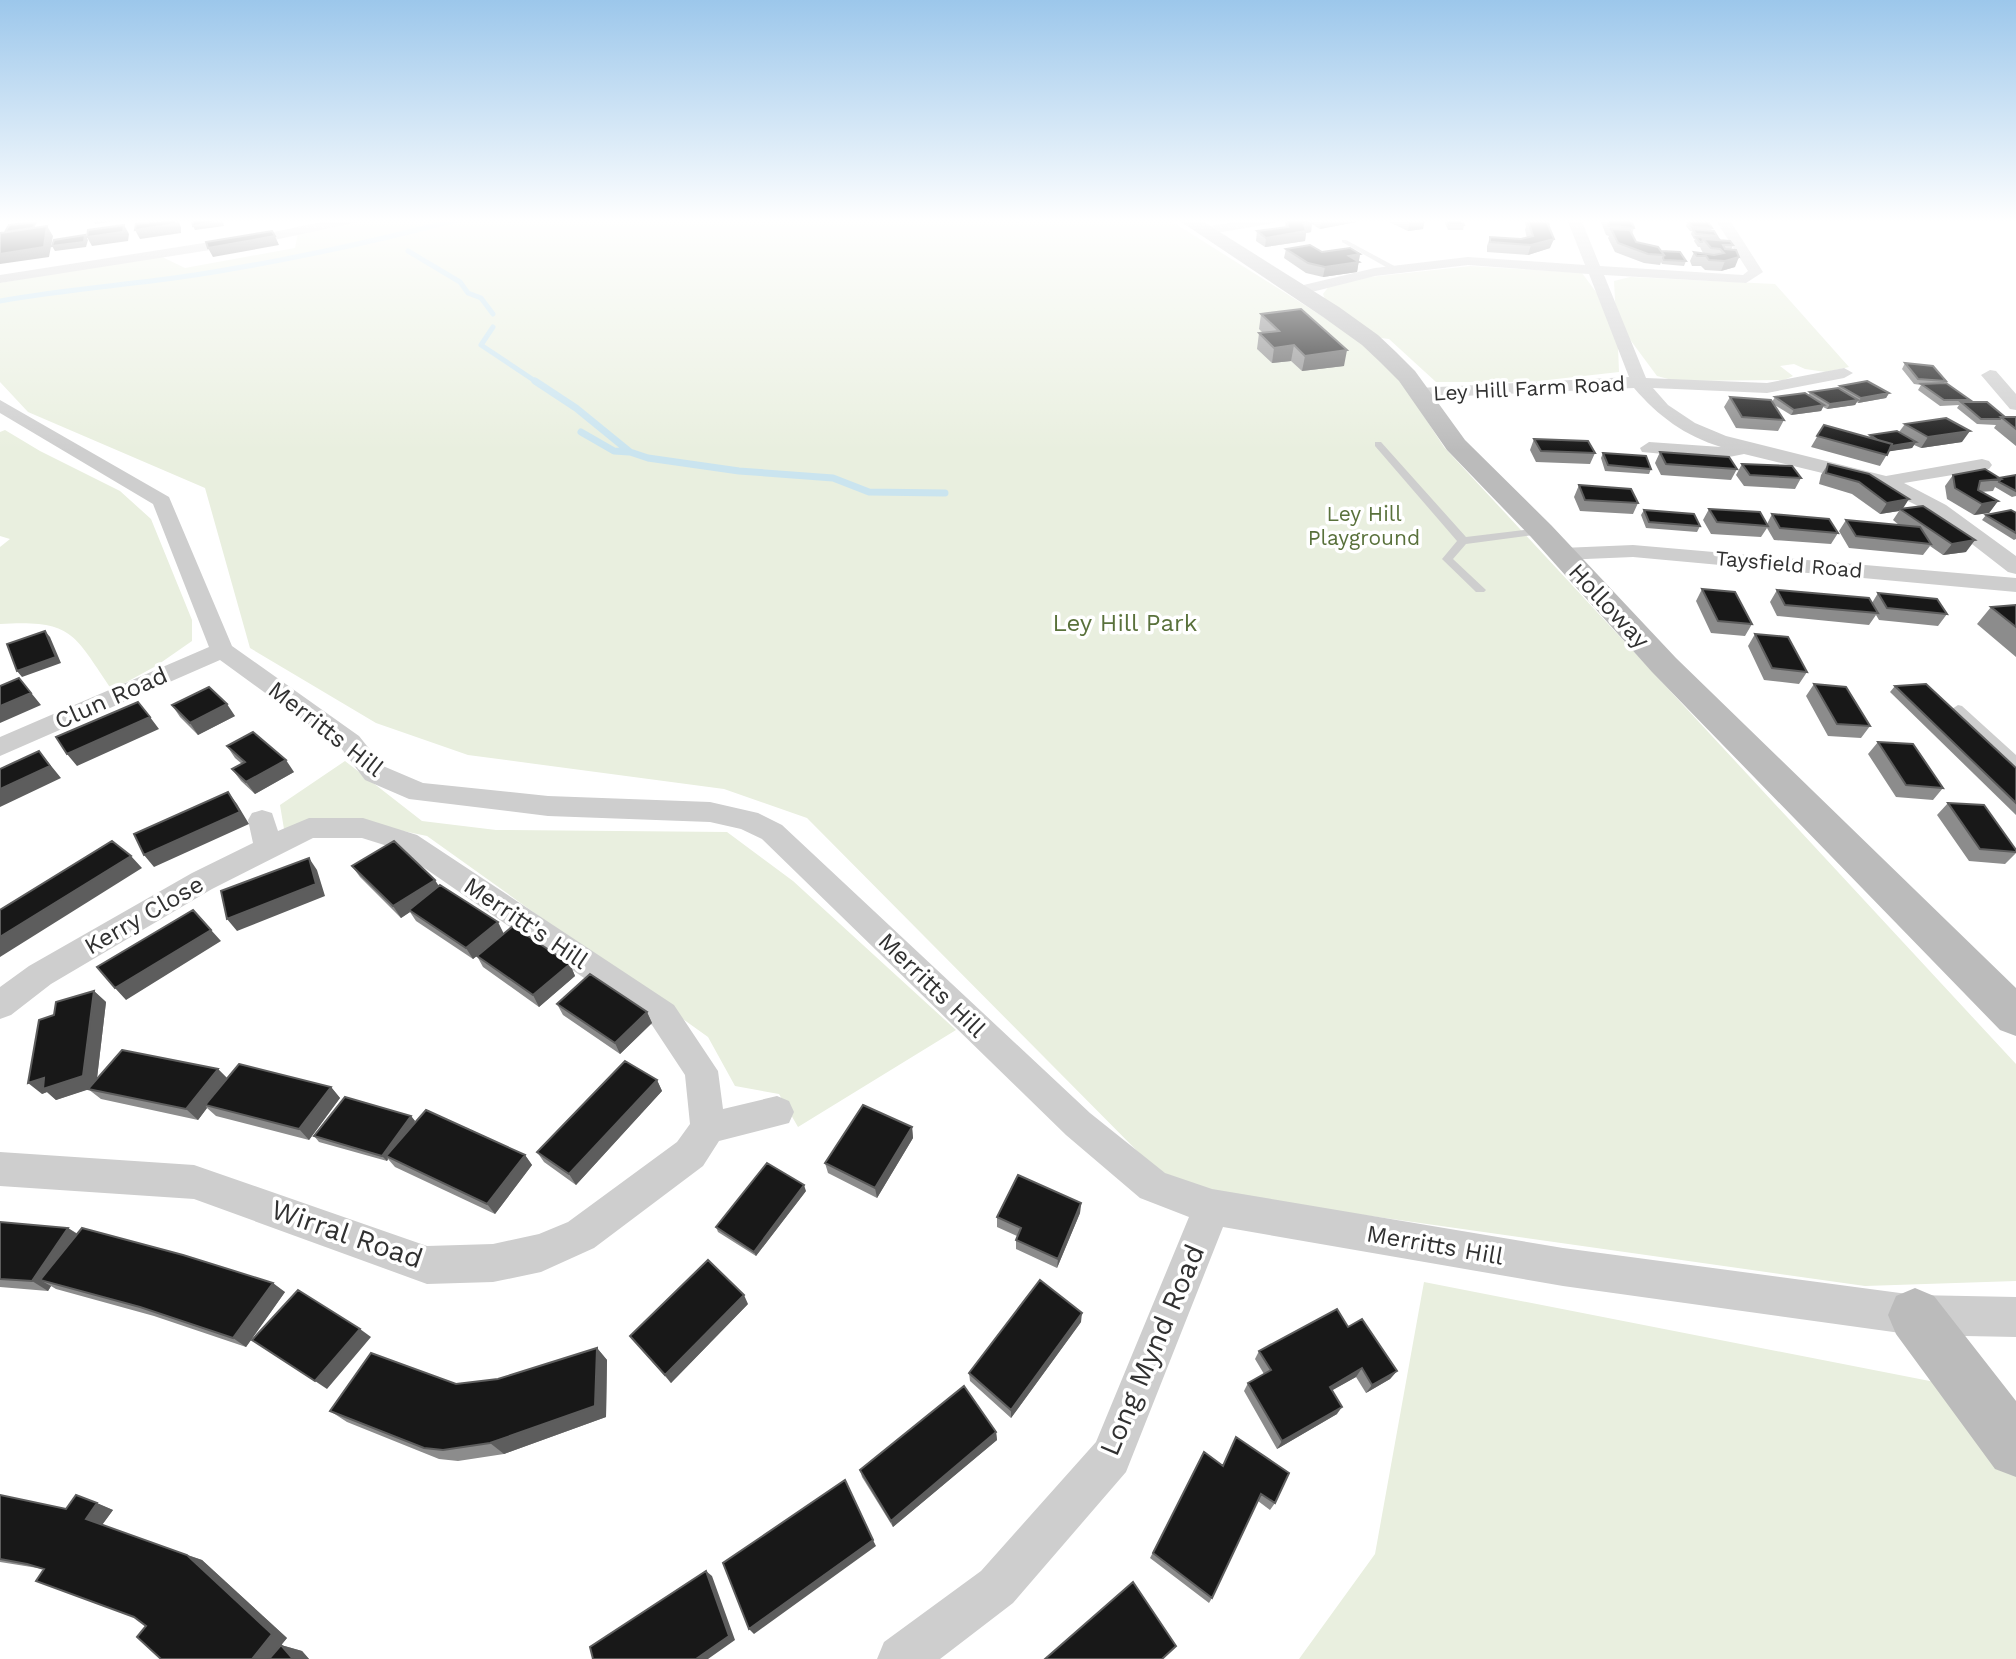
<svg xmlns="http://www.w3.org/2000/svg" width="2016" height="1659" font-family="'Work Sans',sans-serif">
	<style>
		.green { fill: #e9efdf }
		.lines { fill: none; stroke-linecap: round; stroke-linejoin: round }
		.stream-far1 { stroke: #cae4ef; stroke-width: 5 }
		.stream { stroke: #cae4ef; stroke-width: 7 }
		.lane { fill: #cecece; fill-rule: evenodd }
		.street { fill: #cecece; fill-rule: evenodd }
		.secondary { fill: #bbb; fill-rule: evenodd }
		.wall { fill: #8c8c8c }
		.shaded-wall { fill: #5d5d5d }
		.building { fill: #181818; stroke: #5d5d5d; stroke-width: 2 }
		.labels { text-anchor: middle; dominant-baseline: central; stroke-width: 7; stroke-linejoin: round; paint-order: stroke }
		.far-street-label { font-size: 21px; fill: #313131; stroke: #fff }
		.far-park-label { font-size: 21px; fill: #59713b; stroke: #fff }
		.street-label { font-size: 24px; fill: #313131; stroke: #fff }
		.park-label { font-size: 24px; fill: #59713b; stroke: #fff }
		.near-street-label { font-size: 28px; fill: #313131; stroke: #fff }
	</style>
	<rect width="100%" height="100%" fill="#fff"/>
	<path class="green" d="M368,219H1168L1363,342L1401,381L1444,447L2016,1064V1281L1865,1286L1230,1196L1157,1171L807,818L724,789L468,755L376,723L250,648L205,488L28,412L0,382V283L158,255L185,268L295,248L298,233Z
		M1471,266L1582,273L1616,319L1614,281L1630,277L1775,284L1849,367L1826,372L1805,369L1794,364L1780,366L1793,376L1784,380L1676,381L1657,376L1617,322L1619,372L1530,382H1436L1389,339L1365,336L1326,302L1323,294L1333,281Z
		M5,430L40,451L120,491L151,519L192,620V641L156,666L112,690C73,633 73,620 0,624V547L10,539L0,536V432Z
		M345,761L422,821L496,830L727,832L793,881L956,1030L798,1127L779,1094L735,1086L708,1037L427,836L355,821L284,829L280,805Z
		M1424,1282L1940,1383L2016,1469V1659H1299L1375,1554Z"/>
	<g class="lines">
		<path class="stream-far1" d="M408,251L460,282L468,293L481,298L493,314
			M0,301C65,289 130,285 195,275C284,261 373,242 460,219
			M493,327L481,345L538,383"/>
		<path class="stream" d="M535,381L576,408L630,452L648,458L739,471L833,478L869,492L945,493
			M581,432L614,451L629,452"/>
		<path class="lane" d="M1342,240H1346L1400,269L1393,271L1342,242Z
			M1375,442H1381L1466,537L1541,528L1546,531L1541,534L1466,544L1453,559L1486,590L1484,592H1476L1442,559L1457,541L1375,446Z
			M1958,705L1962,706L2016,755V767L2011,765L1954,712L1952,709Z"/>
		<path class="street" d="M335,219H361L354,223L274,240L0,283V275L274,232Z
			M1251,219H1282L1275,223L1204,235L1197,231L1204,227Z
			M1567,219H1581L1600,266L1743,275L1748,271L1715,219H1729L1763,272L1746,283L1604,275L1646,378L1767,383L1844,368L1853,373L1844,378L1767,393L1653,388L1668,405L1695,423L1726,436L1886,476L1982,459L1989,461L1992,465L1989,469L1904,483L1946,505L2016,556V574L2008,572L1932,513L1880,487L1744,454L1719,459L1642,452L1640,448L1649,442L1721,447C1685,436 1658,416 1634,388L1419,398L1410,393L1419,388L1629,377L1589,274L1468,265L1375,276L1296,296L1288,291L1291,288L1375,268L1468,257L1585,265Z
			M1990,370L1996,371L2016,394V410L2010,409L1981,375Z
			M0,400L169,497L232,646L359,736L383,766L423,783L548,796L710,802L758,813L782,825L1090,1113L1165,1173L1212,1189L1563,1248L1915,1295L2016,1297V1337L1915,1335L1563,1286L1223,1227L1126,1472L1013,1603L940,1659H877L884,1642L981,1571L1096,1442L1189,1217L1140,1198L1066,1135L762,839L741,829L710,822L548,816L409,799L365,780L341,748L220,660L0,756V737L209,647L153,504L0,413Z
			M1633,545L2016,578V592L1633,557L1562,560L1554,559L1551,554L1554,549L1562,548Z
			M262,810L272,813L278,831L309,818H363L417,835L674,1005L718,1071L723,1109L777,1096L789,1101L794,1112L789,1123L719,1141L703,1166L594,1248L541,1272L493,1282L427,1284L194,1199L0,1186V1152L194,1165L427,1246L493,1244L539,1234L568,1222L677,1142L690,1124L685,1075L652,1025L397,849L362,838H313L212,889L51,984L11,1015L0,1019V987L29,966L192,873L253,843L248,820L252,813Z"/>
		<path class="secondary" d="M1177,219H1199L1339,307L1378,335L1396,352L1415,371L1465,440L1551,525L1676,658L2016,988V1036L2000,1030L1652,672L1531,537L1447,450L1399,381L1380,362L1362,345L1323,317Z
			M1915,1288L1934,1296L2016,1401V1477L1995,1469L1896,1334L1888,1315L1896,1296Z"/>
	</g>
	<path class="wall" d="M1309,219H1424L1423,229L1408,231L1389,222L1372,219L1320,229L1312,224L1311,232L1306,233L1305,241L1265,247L1256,241L1257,231L1285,228L1286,220L1309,221Z
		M1440,219H1461L1464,225L1463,230H1448L1445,223V221H1441Z
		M1526,219H1547L1549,225L1550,248L1528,255L1487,252V246L1490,237L1521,239L1527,238L1525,230L1526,226L1525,222Z
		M1601,219H1631L1634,228L1632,234L1636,242L1686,261L1684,266L1662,264L1661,262L1660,265L1644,263L1615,252L1608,238L1609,236L1606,235L1601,222L1602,220Z
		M1684,219H1707L1706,222L1712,228L1711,230L1717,236L1716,238L1733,245L1731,250L1735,267L1721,271L1705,270L1701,266H1692L1690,261L1694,252L1703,253L1700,247H1698L1694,241L1695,239H1694L1691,234L1692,231H1690L1686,226L1687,223Z
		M1286,249L1322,252L1360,254L1357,272L1323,277L1306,273L1284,258Z
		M1261,314L1344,366L1302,371L1291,361L1272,363L1257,349L1259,333H1263L1259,329Z
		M1905,363L1946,381L1944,383L1970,400L1968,402L2005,417H2016V446L1994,428L1996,425L1977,424L1957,408L1959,405L1940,406L1918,390L1921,385L1914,384L1902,369Z
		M1840,386L1889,393L1886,398L1858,403L1857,402L1855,405L1827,409L1823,407L1821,411L1791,415L1773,404L1784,420L1778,431L1736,428L1724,407L1730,397L1772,402L1775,397L1808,396L1810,392L1838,388Z
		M1905,424L1962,442L1921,448L1914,445L1912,448L1889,451L1880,466L1811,447L1824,425L1869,438L1870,435L1899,432Z
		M1534,439L1595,453L1590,464L1536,462L1530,450Z
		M1660,452L1737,469L1731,480L1661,475L1655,463Z
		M1603,453L1651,469L1649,474L1605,471L1601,458Z
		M1742,464L1801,478L1795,489L1744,486L1736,475Z
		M1828,464L1903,508L1966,552L1943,555L1930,546L1923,555L1849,548L1839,531L1846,520L1899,525L1893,520L1899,511L1880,514L1852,494L1819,484L1821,475Z
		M1953,475L1999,478L2016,475V496L2012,497L1995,487L1993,491L1980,492L1998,501L1989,513L1974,515L1947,499L1945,486Z
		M1579,485L1638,503L1633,514L1580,511L1574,497Z
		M1709,509L1767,524L1772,514L1838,533L1831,544L1774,540L1767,528L1761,537L1711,534L1703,520Z
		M1644,510L1700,526L1697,532L1646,528L1641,515Z
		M2016,513V539L2014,540L1982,520L1986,515Z
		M1702,589L1752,624L1745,636L1711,633L1696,601Z
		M1777,590L1872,603L1878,593L1947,614L1938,626L1879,620L1876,615L1869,625L1777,616L1770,602Z
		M2016,605V657L1977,624L1991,607Z
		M1755,634L1807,672L1799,684L1764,680L1748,646Z
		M1814,684L1870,726L1861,738L1828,736L1806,696Z
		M1895,686L2016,768V815L1890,692Z
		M172,705L235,716L198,735L180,717Z
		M1878,742L1943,788L1933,800L1896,797L1868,754Z
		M227,746L294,772L255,794L241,781L232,769L242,764L235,758Z
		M1948,803L2016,850V853L2005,864L1969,861L1937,815Z
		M352,866L439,886L504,934L570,964L575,976L539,1007L483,967L477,956L473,959L416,921L410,912L401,918L360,877Z
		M94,991L106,1002L97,1078L218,1069L227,1078L331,1087L340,1098L309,1140L216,1116L207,1108L198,1120L101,1099L88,1089L56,1100L47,1092L42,1094L54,1015Z
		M557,1004L647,1012L652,1023L620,1054L563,1015Z
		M657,1080L662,1091L576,1185L544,1162L537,1152Z
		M411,1116L415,1121L412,1126L525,1155L532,1165L495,1214L395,1167L388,1159L387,1161L319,1142L314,1136Z
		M912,1127L913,1138L877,1198L828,1173L825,1163Z
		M806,1191L756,1256L718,1232L716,1227Z
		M1081,1203L1080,1213L1057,1268L1016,1249V1240L1017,1236L997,1227V1217Z
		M0,1222L68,1228L78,1234L285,1292L246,1347L154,1316L56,1289L51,1286L48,1291L0,1287Z
		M748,1304L671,1383L630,1336Z
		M1081,1322L1011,1418L970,1381L969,1373Z
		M1348,1327L1397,1371L1390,1379L1366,1393L1356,1377L1332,1390L1337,1414L1277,1449L1244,1391L1248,1383L1264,1374L1255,1359L1259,1351Z
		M597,1348L607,1360L606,1417L504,1454L458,1461L439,1459L347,1422L330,1411L456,1384L498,1379Z
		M996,1432L997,1440L893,1527L862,1477L860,1470Z
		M1204,1452L1275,1503L1270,1510L1258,1501L1212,1598L1209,1603L1150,1558Z
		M0,1495L66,1509L76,1495L113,1510L102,1525L202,1560L287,1638L281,1645L302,1651L309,1659H161L146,1626L134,1617L44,1569L0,1562Z"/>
	<path class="shaded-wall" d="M97,219H128L95,224L93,220Z
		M177,219L181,227V233L140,239L135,230Z
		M222,219L224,226L195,230L193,226Z
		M1322,219H1372L1320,229Z
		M1425,220L1423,229L1408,231L1410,222Z
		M1312,223L1311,232L1306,233L1305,241L1265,247L1266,238L1304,224Z
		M124,225L129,234L128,241L92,246L87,237Z
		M47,226L53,236L49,257L0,264V254Z
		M85,235L88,240L86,247L55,251L52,246Z
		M275,236L279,245L213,257L208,248Z
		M1554,239L1550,248L1528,255L1531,245Z
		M1360,254L1357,272L1323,277L1325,267L1349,256Z
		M1739,257L1735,267L1721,271L1725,261Z
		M1294,345L1291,361L1272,363L1274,348Z
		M1347,350L1344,366L1302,371L1305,356Z
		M1889,393L1886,398L1858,403L1861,398Z
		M1858,400L1855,405L1827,409L1830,404Z
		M1824,405L1821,411L1791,415L1794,410Z
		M1970,431L1962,442L1921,448L1928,437Z
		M1916,442L1912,448L1885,452L1889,446Z
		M1909,499L1902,510L1900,509L1899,511L1880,514L1887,503Z
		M1998,501L1989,513L1974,515L1982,504Z
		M1975,540L1966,552L1943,555L1952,544Z
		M45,631L50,637L61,663L22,677L17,671Z
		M19,678L41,705L0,723V706Z
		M227,704L235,716L198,735L190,723Z
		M150,717L159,729L77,766L67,754Z
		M39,751L61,778L0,807V789Z
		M286,760L294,772L255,794L246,782Z
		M228,792L237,804L249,824L154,867L144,855Z
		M131,856L142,868L0,957V937Z
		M309,858L317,870L325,896L237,931L227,919Z
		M435,880L442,891L409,910L410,912L401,918L393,906Z
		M498,922L504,934L473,959L466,948Z
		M211,930L221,941L126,1000L115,988Z
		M570,964L575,976L539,1007L533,995Z
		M94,991L106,1002L96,1087L56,1100L47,1092L42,1094L28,1083L44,1078Z
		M647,1012L652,1023L620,1054L615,1043Z
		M218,1069L229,1080L205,1105L207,1108L198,1120L186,1109Z
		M657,1080L662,1091L576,1185L569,1174Z
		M331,1087L340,1098L309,1140L299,1129Z
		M411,1116L415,1121L389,1158L386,1156L388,1159L387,1161L382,1156Z
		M912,1127L913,1138L877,1198L875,1188Z
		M525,1155L532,1165L495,1214L487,1204Z
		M804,1185L806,1191L756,1256L754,1252Z
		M1081,1203L1080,1213L1057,1268L1058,1259Z
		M68,1228L83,1238L40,1280L51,1286L48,1291L32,1281Z
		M273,1283L285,1292L246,1347L233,1338Z
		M744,1295L748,1304L671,1383L665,1375Z
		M1082,1313L1081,1322L1011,1418V1410Z
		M360,1329L371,1337L327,1389L315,1381Z
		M597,1348L607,1360L606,1417L504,1454L490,1443Z
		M1362,1368L1356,1377L1324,1395L1330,1387Z
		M1397,1371L1390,1379L1366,1393L1372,1385Z
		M1342,1407L1337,1414L1277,1449L1282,1441Z
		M996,1432L997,1440L893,1527L891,1521Z
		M97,1503L113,1510L102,1525L86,1519Z
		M873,1540L876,1546L754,1634L749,1629Z
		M187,1555L202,1560L287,1638L270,1659H252Z
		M706,1571L712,1576L735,1640L708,1659H696Z
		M281,1645L302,1651L309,1659H293Z"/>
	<path class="building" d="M169,219H176V224L135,230L136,224Z
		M197,219H221L222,221L193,226L192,220Z
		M1295,219H1306L1312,223L1304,224L1306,231L1266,238L1257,231L1288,227L1286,220Z
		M1404,219H1424L1425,220L1410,222Z
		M1446,219H1461L1464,225H1449Z
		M1527,219H1547L1549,225L1547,222L1528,221L1529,223Z
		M1607,219H1631L1634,228L1609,226Z
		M1528,221L1547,222L1554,239L1531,245L1490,242V237L1521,239L1533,236Z
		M1688,221L1708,222L1712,228L1692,227Z
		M36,222L33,228L5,232L9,225Z
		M124,225L123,232L87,237L88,230Z
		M47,226L44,247L0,254V233Z
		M1611,229L1630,230L1636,242L1658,247L1664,255L1648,254L1618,243Z
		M1693,229L1714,231L1717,236L1696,234Z
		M272,231L275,236L208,248L206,242Z
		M85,235L84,242L52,246L54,240Z
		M1696,237L1718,238L1720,240L1703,239L1702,242H1700Z
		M1703,239L1730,241L1733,245H1723L1725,249L1736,250L1739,257L1725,261L1709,260L1706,256H1697L1694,252L1714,255L1724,253L1720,249L1711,248Z
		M1310,245L1322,252L1350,248L1360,254L1349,256L1359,262L1325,267L1308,263L1286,249Z
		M1661,251L1680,252L1686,261L1664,260L1663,258L1664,255Z
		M1301,309L1347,350L1305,356L1294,345L1274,348L1259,333L1279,331L1261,314Z
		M1905,363L1933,366L1946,381L1918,379Z
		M1867,381L1889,393L1861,398L1840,386Z
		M1946,383L1970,400H1944L1921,384Z
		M1838,388L1858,400L1830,404L1810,392Z
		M1805,393L1824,405L1794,410L1775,397Z
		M1730,397L1771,400L1784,420L1742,417Z
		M1961,402H1987L2005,417H2001L2000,419H1981Z
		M2001,417H2016V429Z
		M1946,418L1970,431L1928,437L1905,424Z
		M1824,425L1892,444L1887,455L1817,436Z
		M1897,431L1916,442L1891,446L1892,444L1878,440L1870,435Z
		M1534,439L1588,441L1595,453L1541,451Z
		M1660,452L1729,457L1737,469L1666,464Z
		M1603,453L1646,456L1651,469L1608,465Z
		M1742,464L1792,466L1801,478L1750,475Z
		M1828,464L1869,474L1909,499L1887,503L1859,482L1826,473Z
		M1985,469L2001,479L1980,481L1978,490L1998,501L1982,504L1955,488L1953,475Z
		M2016,475V491L1999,482L2001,479L1999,478Z
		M1579,485L1631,489L1638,503L1585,500Z
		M1923,506L1975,540L1952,544L1900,509Z
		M1709,509L1760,512L1768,526L1717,522Z
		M1644,510L1694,514L1700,526L1649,522Z
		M2011,510L2016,513V533L1986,515Z
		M1772,514L1829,519L1838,533L1780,528Z
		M1846,520L1920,527L1931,544L1856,536Z
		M1702,589L1735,592L1752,624L1718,621Z
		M1777,590L1869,598L1878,613L1785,605Z
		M1878,593L1937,599L1947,614L1887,608Z
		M2016,605V627L1991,607Z
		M45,631L56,657L17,671L7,644Z
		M1755,634L1788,637L1807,672L1772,668Z
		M19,678L31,693L0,706V686Z
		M1814,684L1846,687L1870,726L1837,724Z
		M1926,684L2016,768V803L1895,686Z
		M209,687L227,704L190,723L172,705Z
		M138,702L150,717L67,754L56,737Z
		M253,732L286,760L246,782L232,769L245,762L227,746Z
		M1878,742L1913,744L1943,788L1906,785Z
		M39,751L50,766L0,789V769Z
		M228,792L240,812L144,855L134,834Z
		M1948,803L1984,805L2016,850V852L1980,849Z
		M112,841L131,856L0,937V910Z
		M394,841L435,880L393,906L352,866Z
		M309,858L316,884L227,919L221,891Z
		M440,885L498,922L466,948L409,910Z
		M193,910L211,930L115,988L97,967Z
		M513,926L570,964L533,995L477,956Z
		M590,974L647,1012L615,1043L557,1004Z
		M94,991L83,1076L43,1089L44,1078L28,1083L39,1020L54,1015L56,1002Z
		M122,1050L218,1069L186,1109L88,1089Z
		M625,1061L657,1080L569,1174L537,1152Z
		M239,1064L331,1087L299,1129L205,1105Z
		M345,1097L411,1116L382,1156L314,1136Z
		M863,1105L912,1127L875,1188L825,1163Z
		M426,1110L525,1155L487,1204L386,1156Z
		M767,1163L804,1185L754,1252L716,1227Z
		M1018,1175L1081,1203L1058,1259L1016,1240L1021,1228L997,1217Z
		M0,1222L68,1228L32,1281L0,1279Z
		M82,1228L183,1255L273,1283L233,1338L140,1307L40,1280Z
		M708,1260L744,1295L665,1375L630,1336Z
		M1040,1280L1082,1313L1011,1410L969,1373Z
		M298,1290L360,1329L315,1381L252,1340Z
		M1337,1309L1348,1327L1362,1319L1397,1371L1372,1385L1362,1368L1330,1387L1342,1407L1282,1441L1248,1383L1271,1370L1259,1351Z
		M597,1348L595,1406L490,1443L443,1450L424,1448L330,1411L371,1353L456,1384L498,1379Z
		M964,1386L996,1432L891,1521L860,1470Z
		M1236,1437L1289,1473L1275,1503L1261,1494L1212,1598L1153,1553L1204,1452L1223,1466Z
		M845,1480L873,1540L749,1629L723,1563Z
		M0,1495L66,1509L76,1495L97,1503L86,1519L187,1555L272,1634L252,1659H161L137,1637L146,1626L134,1617L36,1581L44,1569L27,1564L0,1559Z
		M706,1571L729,1636L696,1659H593L590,1647Z
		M1133,1582L1176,1646L1162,1659H1045Z
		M281,1645L293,1659H269Z"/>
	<linearGradient id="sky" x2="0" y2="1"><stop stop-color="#9cc7eb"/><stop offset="0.49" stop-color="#fff"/><stop offset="1" stop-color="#fff" stop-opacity="0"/></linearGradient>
	<rect width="2016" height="451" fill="url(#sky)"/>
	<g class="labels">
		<g class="far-street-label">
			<text transform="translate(1529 388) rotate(-3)">Ley Hill Farm Road</text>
			<text transform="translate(1789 564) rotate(5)">Taysfield Road</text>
		</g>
		<g class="far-park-label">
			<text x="1364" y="513">Ley Hill<tspan x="1364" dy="24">Playground</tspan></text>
		</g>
		<g class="street-label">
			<text transform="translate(1609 606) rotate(47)">Holloway</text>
			<text transform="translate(111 698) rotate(-24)">Clun Road</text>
			<text transform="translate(326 729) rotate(38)">Merritts Hill</text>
			<text transform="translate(144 915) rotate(-30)">Kerry Close</text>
			<text transform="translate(526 923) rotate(34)">Merritt's Hill</text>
			<text transform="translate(932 985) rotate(44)">Merritts Hill</text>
			<text transform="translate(1435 1245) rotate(10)">Merritts Hill</text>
		</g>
		<g class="park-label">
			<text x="1125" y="623">Ley Hill Park</text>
		</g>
		<g class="near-street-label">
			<text transform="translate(347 1234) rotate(19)">Wirral Road</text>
			<text transform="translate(1152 1350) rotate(-67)">Long Mynd Road</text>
		</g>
	</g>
</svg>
